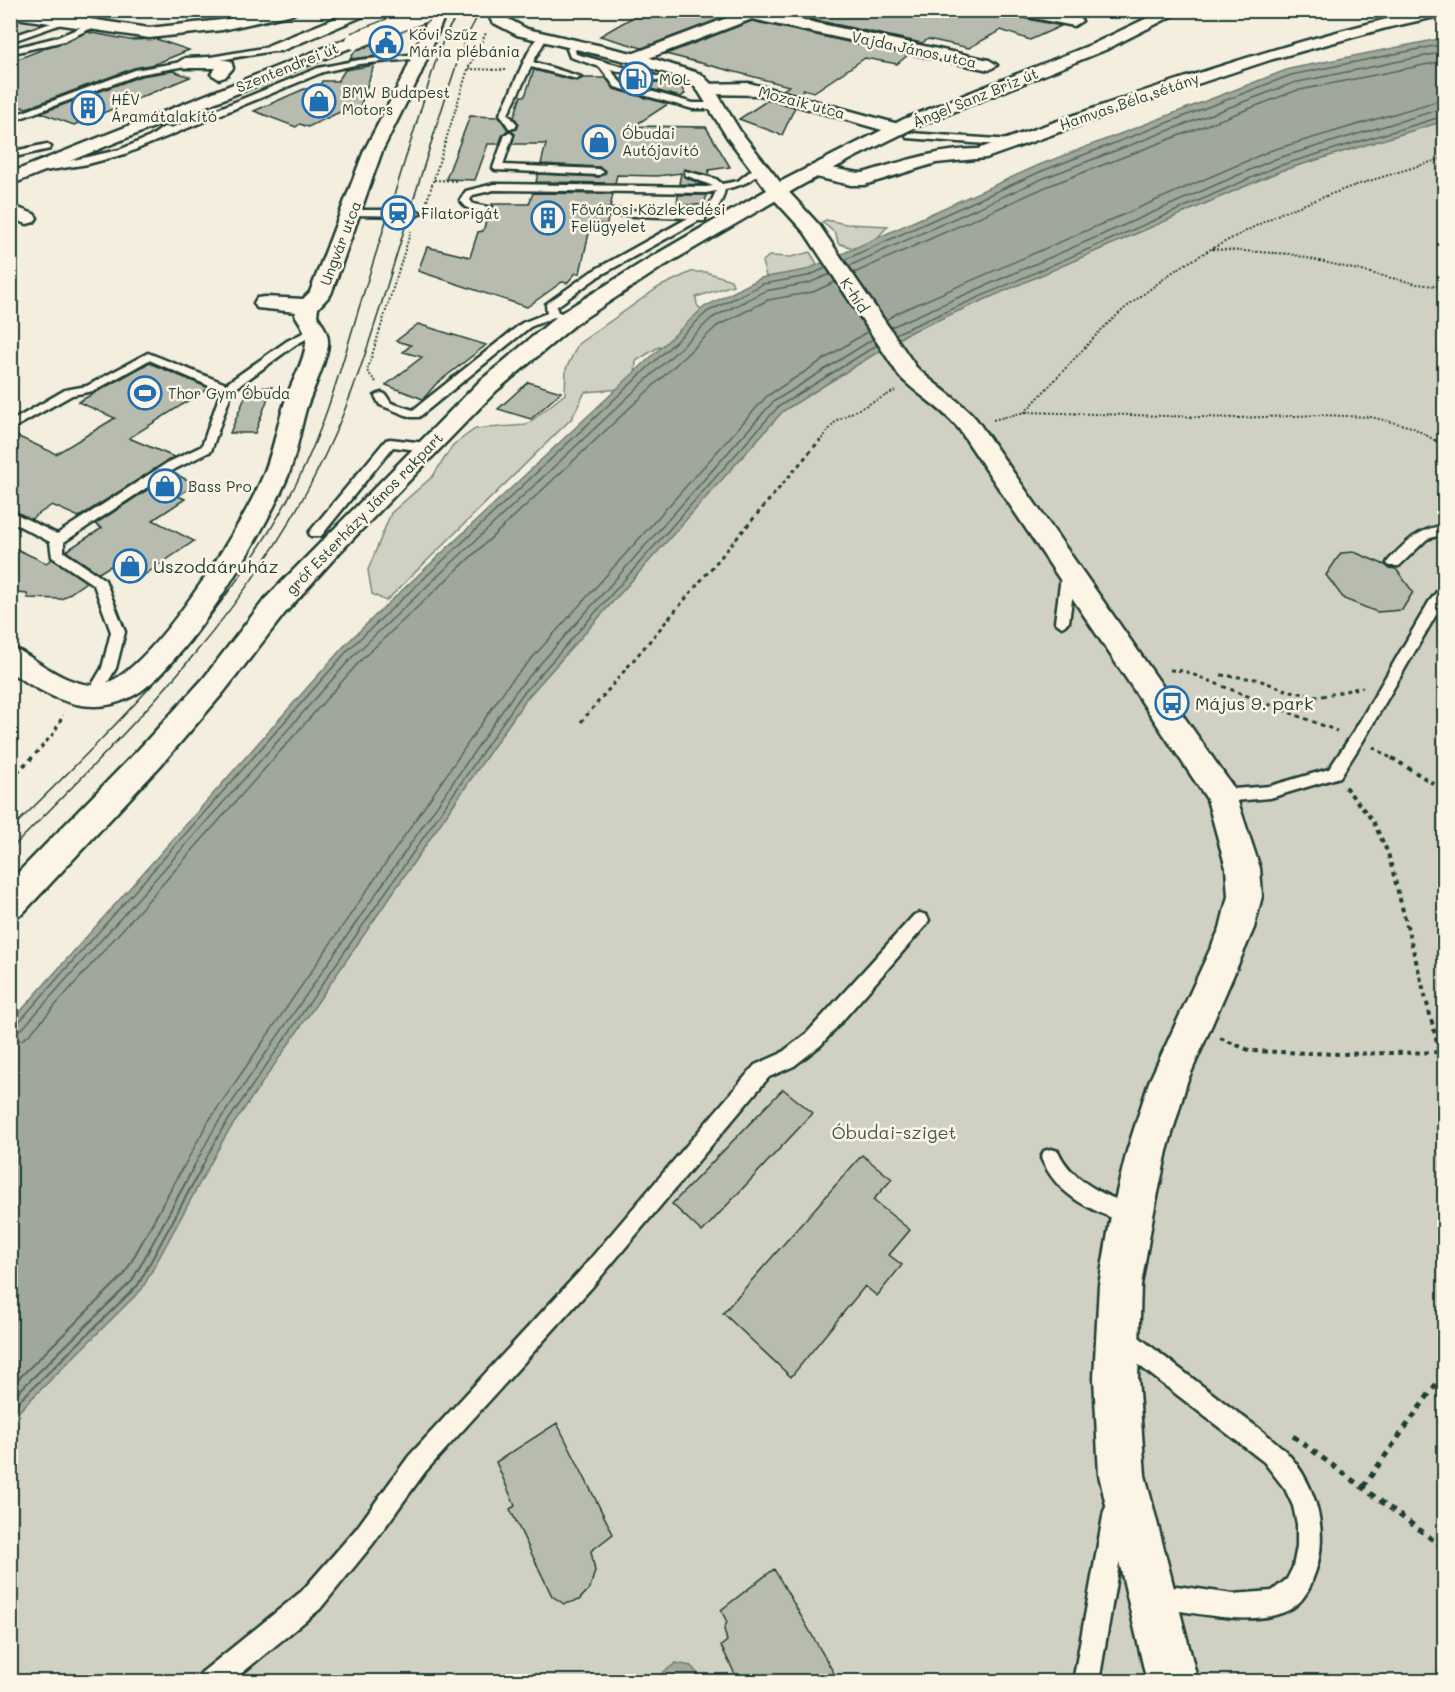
<svg xmlns="http://www.w3.org/2000/svg" width="1455" height="1692" font-family="Mali,sans-serif">
	<style>
		.green { fill: #d0d1c2; stroke: #78877b; stroke-width: 1.5 }
		.water { fill: #a0a89b; stroke: #6c7d72; stroke-width: 1.5 }
		.lines { fill: none; stroke-linecap: round; stroke-linejoin: round }
		.shore-far1 { stroke: #53685d; stroke-width: 1.5 }
		.shore { stroke: #53685d; stroke-width: 2 }
		.building { fill: #b8bcae; stroke: #1f3d34; stroke-width: 1.5 }
		.lane-casing { stroke: #1f3d34; stroke-width: 5 }
		.street-casing { stroke: #1f3d34; stroke-width: 5 }
		.secondary-casing { stroke: #1f3d34; stroke-width: 5 }
		.primary-casing { stroke: #1f3d34; stroke-width: 5 }
		.path-far3 { stroke: #1f3d34; stroke-width: 2; stroke-dasharray: 2 2; stroke-linecap: butt }
		.path-far2 { stroke: #1f3d34; stroke-width: 3; stroke-dasharray: 4 4; stroke-linecap: butt }
		.path-far1 { stroke: #1f3d34; stroke-width: 4; stroke-dasharray: 4.5 4.5; stroke-linecap: butt }
		.path { stroke: #1f3d34; stroke-width: 5; stroke-dasharray: 6 6; stroke-linecap: butt }
		.lane { fill: #fcf5e5; fill-rule: evenodd }
		.street { fill: #fcf5e5; fill-rule: evenodd }
		.secondary { fill: #fcf5e5; fill-rule: evenodd }
		.primary { fill: #fcf5e5; fill-rule: evenodd }
		.tram { stroke: #1f3d34; stroke-width: 1.5 }
		.primary-bridge-casing { stroke: #1f3d34; stroke-width: 19; stroke-linecap: butt }
		.primary-bridge { stroke: #fcf5e5; stroke-width: 16 }
		.labels { text-anchor: middle; dominant-baseline: central; stroke-width: 5; stroke-linejoin: round; paint-order: stroke }
		.far-poi-label { font-size: 15px; fill: #1f3d34; stroke: #fcf5e5; text-anchor: start }
		.far-street-label { font-size: 15px; fill: #1f3d34; stroke: #fcf5e5 }
		.poi-label { font-size: 18px; fill: #1f3d34; stroke: #fcf5e5; text-anchor: start }
		.park-label { font-size: 18px; fill: #425b50; stroke: #fcf5e5 }
	</style>
	<rect width="100%" height="100%" fill="#f3eede"/>
	<filter id="ink" filterUnits="userSpaceOnUse"><feTurbulence type="fractalNoise" baseFrequency=".0167" numOctaves="2"/><feDisplacementMap in="SourceGraphic" scale="12" xChannelSelector="R" yChannelSelector="G"/><feConvolveMatrix kernelMatrix="1 2 1 2 8 2 1 2 1" color-interpolation-filters="sRGB"/></filter>
	<g filter="url(#ink)">
		<path class="green" d="M10,16L43,24L11,35Z
			M1444,121V1681L11,1682V1419L69,1361L174,1181L241,1113L526,699L783,411L908,333L1280,171Z
			M826,220L846,224L888,226C870,246 865,254 838,243L836,234L822,222Z
			M810,252L820,269L775,281L766,276L762,262L769,256L791,257Z
			M691,272H706L731,280L733,285L696,297L697,305L710,319L697,334L657,348L636,361L634,388L585,392L572,418L386,601L372,594L368,570L391,513L433,476L453,445L475,429L526,425L565,394L566,369L578,344L659,287Z"/>
		<path class="water" d="M1444,38V121L1280,171L908,333L783,411L526,699L226,1135L142,1289L11,1419V1022L345,645L380,611L704,307L761,278L806,270L1039,165L1289,69Z
			M676,1663L691,1666L704,1681H657L661,1674Z"/>
		<g class="lines">
			<path class="shore-far1" d="M844,260L1042,171L1291,75L1444,44
				M849,266L1044,178L1293,83L1444,52
				M854,273L1048,186L1295,91L1444,61
				M886,320L899,312L1272,150L1444,99
				M891,327L1275,159L1444,108
				M895,334L1278,166L1444,116
				M10,1025L18,1023L349,649L707,312L763,284L808,276L826,268
				M10,1033L23,1028L355,654L712,318L765,291L809,283L830,274
				M10,1042L22,1040L30,1034L361,660L717,326L768,300L813,292L835,282
				M183,1168L208,1122L508,685L767,396L868,331
				M193,1168L215,1127L516,691L773,402L873,339
				M201,1168L221,1131L521,696L778,407L877,345"/>
			<path class="shore" d="M10,1387L124,1275L183,1167
				M10,1400L132,1281L194,1167
				M10,1410L138,1285L202,1167"/>
		</g>
		<path class="building" d="M645,10H724L730,15L642,48L600,36Z
			M769,10H1005L1014,16L1061,26L1030,40L1001,30L969,48L928,39L922,43Z
			M752,21L908,55L897,64L865,58L814,92L803,89L801,95L783,90L789,86L666,54Z
			M87,32L130,40L156,39L189,50L155,64L134,68L27,108L23,107L10,111V62Z
			M382,41L377,56L350,59L355,51Z
			M374,65L359,110L350,114L342,111L308,127L300,124L296,127L254,111L304,89H318L322,81H338L345,70Z
			M534,70L576,81L583,78H606L614,89L668,104L634,126L706,127L730,167L709,170L708,175L684,169V177L704,185L679,184L681,173L657,176L617,175L615,183L536,182L538,174L599,177L606,171L599,167L541,164L546,144H512L515,134L510,130L517,129L519,124L514,117L521,96H525Z
			M173,71L190,77L74,125L41,113L141,76Z
			M620,78L640,79L663,84L679,83L685,94L680,97L622,81Z
			M768,100L795,107L782,135L739,119Z
			M470,116L499,117L508,130L503,134L499,144H488L475,180L446,179Z
			M533,193L613,194L610,208L604,210V215L608,217L607,224H591L580,273H576L567,283L562,282L527,307L418,271L427,247L470,257L478,232L483,231L488,215L495,213L492,204H529Z
			M678,195H706L705,205H677Z
			M418,324L486,345L436,384L423,399L386,385L422,357L403,352L411,345L396,341Z
			M149,363L209,388L129,438L174,457L79,517L52,505L31,519L10,509V433L56,454L115,418L78,402Z
			M528,382L561,392L531,419L498,409Z
			M272,387L255,433H230L249,388Z
			M173,473L196,484L178,496L185,499L153,520L194,541L137,580L110,566L99,573L66,551L102,528L95,524Z
			M10,546L46,563L52,559L86,582L62,599L28,598L27,594L10,592Z
			M1354,552L1385,565L1389,568L1396,569L1413,592L1402,610L1377,612L1344,599L1326,575L1341,553Z
			M783,1089L813,1113L702,1232L672,1204Z
			M862,1155L892,1179L873,1200L910,1230L889,1255L902,1265L877,1296L865,1286L791,1377L723,1313Z
			M557,1423L613,1534L591,1551L595,1571L590,1588L579,1600L564,1604L552,1596L510,1509L515,1506L496,1462Z
			M774,1569L839,1682H739L721,1646L727,1641L724,1629L727,1622L721,1610Z"/>
		<g class="lines">
			<g class="lane-casing">
				<path id="lane" d="M174,10H207L185,15Z
					M63,19L70,21L10,42V37Z
					M91,23L98,25L64,41L10,54V49L58,37Z
					M540,35L547,37L533,62L581,77L577,79L531,67L508,114L517,124L515,128H509L500,114C511,95 528,45 540,35Z
					M575,43L582,45L575,50L576,54L663,78L698,75L699,77L695,79L663,82L610,69L621,83L693,103H717L721,106L717,109H693L615,87L600,67L570,57L567,49Z
					M275,46L279,48L278,50L140,74L10,122V117L135,70Z
					M419,54L423,56L422,58L359,64L323,72L125,154L88,164L38,172L33,169L119,150L150,137L164,127L171,128L318,68L359,60Z
					M509,132L513,135L503,165L599,169L604,172L599,175L495,170L493,168L505,135Z
					M910,133L1012,140L1016,143L1012,146L907,138L906,136Z
					M47,144L51,147L50,149L10,158V152Z
					M758,165L763,168C752,182 743,185 725,189C722,203 718,210 705,217V221H698L599,276L556,307L558,312L573,316V320L554,317L530,327L419,417H411L380,405L375,396L381,393L385,394L391,403L413,410L522,323L547,313L546,304L591,272L688,218L609,215L606,214V210L684,211L696,214L709,207L716,191L706,193L494,190L473,195L470,200L473,204L493,208V212L490,213L467,208L460,200L466,191L494,184L706,187L713,186L685,175V171L716,179L722,184L738,181Z
					M352,210H416L421,213L416,216L349,215L347,213Z
					M315,327L320,330L319,332L295,345L232,391L211,451L175,469L64,542V552L105,580L125,632L116,668L98,699H88L86,695L102,668L111,632L94,585L52,557L50,542L10,521V511L57,534L167,463L202,446L221,391L149,360L94,391L72,395L10,430V422L65,390L87,386L148,353L226,384L287,341Z
					M390,439L426,443L432,447L426,451L393,447L321,536H311L309,533L311,530L386,440Z
					M1444,526V534L1427,539L1399,566H1389L1387,563L1389,560C1406,542 1419,528 1444,526Z
					M1069,565L1076,569L1069,622L1062,627L1055,622L1062,569Z
					M1444,587V601L1363,741L1340,777L1270,798L1222,802L1216,800L1214,796L1216,792L1222,790L1270,786L1329,769L1353,733L1429,602L1439,589Z
					M920,913L926,915L929,920L926,925L821,1045L794,1066L769,1077L593,1286L425,1472L372,1545L320,1609L231,1682H197L201,1673L302,1591L356,1529L409,1456L579,1272L755,1065L780,1054L807,1033L914,915Z
					M1051,1149L1058,1151C1073,1184 1108,1196 1139,1209L1142,1216L1139,1223L1132,1226C1093,1210 1059,1199 1041,1158L1044,1151Z
					M1122,1327L1130,1330C1159,1353 1188,1375 1217,1397C1237,1413 1260,1428 1279,1445C1315,1477 1332,1533 1313,1578C1311,1584 1309,1590 1305,1595C1283,1631 1214,1616 1180,1611L1173,1616L1170,1623L1161,1626L1152,1623L1149,1614L1155,1598L1177,1586L1233,1594L1272,1591L1287,1579L1293,1567L1297,1546V1524L1293,1506L1285,1489L1264,1462L1114,1346L1111,1338L1114,1330Z
					M1116,1499L1124,1503L1128,1511L1099,1682H1073L1104,1511L1108,1503Z"/>
			</g>
			<g class="street-casing">
				<path id="street" d="M10,10H30L149,28L222,20L269,10H300L293,14L222,30L149,38L10,17Z
					M356,10H378L281,51H269L267,48L269,45Z
					M432,10H447L420,75L382,151L331,294L318,308L317,315C322,324 329,333 328,344C327,361 312,391 306,409C299,433 296,460 285,483C261,538 189,658 141,691C132,697 121,702 112,704C74,713 40,691 10,672V648L20,651C44,665 73,690 103,684C150,674 240,528 260,483C273,456 277,424 287,396C293,380 304,361 306,344C307,333 301,324 295,315L296,312L257,308L254,303L257,298L265,297L303,299L310,292L364,151L404,75Z
					M726,10H766L765,12L989,60L997,65L989,70L752,19L641,61L635,63L627,58L629,55L735,15Z
					M1007,10H1041L1079,18L1082,21L1074,26L1014,14Z
					M1426,10H1444V15L1386,28L1273,59L1158,97L986,158L936,163L864,185H851L807,175L805,171L807,167C824,163 845,173 863,173C901,162 938,149 978,149C1126,97 1273,44 1426,10Z
					M749,83L902,125L905,129L902,133L896,134L760,95L706,94L698,89L706,84Z
					M778,186L785,188L819,225L916,367C935,386 959,399 976,419L1233,787L1260,868L1262,896L1254,928L1187,1082L1167,1151L1153,1216L1141,1285L1138,1378L1145,1475L1198,1682H1147L1099,1475L1094,1378L1099,1285L1111,1216L1127,1151L1149,1082L1220,928L1228,896L1226,868L1207,799L959,429C942,408 919,396 900,377L805,233L771,196L769,192L771,188Z
					M10,205L34,214L37,218L34,222L27,224L10,218Z"/>
			</g>
			<g class="secondary-casing">
				<path id="secondary" d="M486,10H501L503,16L527,29L641,55L701,74L712,85L740,131L780,182L904,119L1093,44L1164,10H1184L1105,50L916,127L857,156L802,185L662,267L577,323L496,391L339,553L285,613L223,693L160,766L22,914L10,918V881L138,750L203,679L265,599L480,381L561,313L648,259L767,190L727,137L699,92L689,80L630,62L517,35L492,22Z"/>
			</g>
			<g class="primary-casing">
				<path id="primary" d="M354,36L362,41L360,44L10,185V173Z
					M209,57L231,61L233,68L225,77L219,79L211,74L216,68H185L177,63L185,58Z"/>
			</g>
			<path class="path-far3" d="M468,69L506,70
				M434,180L457,181
				M427,201L468,69L486,33
				M1212,249L1290,254L1417,284L1444,287
				M376,382L367,371L411,231
				M1026,412L1235,418L1322,415L1371,417L1412,427L1438,442
				M993,420L1025,412L1102,329L1124,309L1174,271L1211,249L1281,213L1350,187L1444,158
				M819,442L837,420L895,391"/>
			<path class="path-far2" d="M1435,440L1444,445
				M1170,670L1184,671L1337,731
				M1221,675L1256,679L1286,690L1318,697L1363,687
				M581,722L820,440
				M1373,747L1394,760
				M30,760L54,733L63,715"/>
			<path class="path-far1" d="M1392,758L1444,790
				M10,778L32,758
				M1345,787L1373,821L1388,853L1444,1069
				M1220,1038L1251,1051L1341,1054L1444,1052"/>
			<path class="path" d="M1293,1436L1444,1548
				M1363,1487L1444,1373"/>
			<use href="#lane" class="lane"/>
			<use href="#street" class="street"/>
			<use href="#secondary" class="secondary"/>
			<use href="#primary" class="primary"/>
			<path class="tram" d="M10,830C117,725 228,617 297,482C325,427 341,367 359,308C385,224 411,141 437,57L446,33L460,10
				M10,850C128,731 253,609 325,455C353,397 372,334 391,273C412,204 433,135 456,66L467,36L481,10"/>
			<g class="primary-bridge-casing">
				<path id="primary-bridge" d="M354,41L426,13"/>
			</g>
			<use href="#primary-bridge" class="primary-bridge"/>
		</g>
	</g>
	<defs>
		<g id="civic-ring" transform="scale(1.725)"><circle r="9.5" fill="#fcf5e5" stroke="#1f6fb2" stroke-width="1.5"/><path d="M-.6-6.5H3V-4.5H.6V-3L4-1V1h2V6H-6V1h2V-1L-.6-3ZM-1.2 2.5V6h2.4V2.5Z" fill="#1f6fb2"/></g>
		<g id="fuel-ring" transform="scale(1.725)"><circle r="9.5" fill="#fcf5e5" stroke="#1f6fb2" stroke-width="1.5"/><path d="M-5.5-6h7V0h2V4h1.3V-2.5L3-4.5l.8-.8L6-3V5H2.5V1h-1V6h-7ZM-4.2-4.7v3.2H.2V-4.7Z" fill="#1f6fb2"/></g>
		<g id="shop-ring" transform="scale(1.725)"><circle r="9.5" fill="#fcf5e5" stroke="#1f6fb2" stroke-width="1.5"/><path d="M-5-2.5h2.3a2.7 3.5 0 0 1 5.4 0H5L5.5 6h-11ZM-1.5-2.5h3a1.5 2.3 0 0 0-3 0Z" fill="#1f6fb2"/></g>
		<g id="building-ring" transform="scale(1.725)"><circle r="9.5" fill="#fcf5e5" stroke="#1f6fb2" stroke-width="1.5"/><path d="M-4-6H4V6H1V3H-1V6H-4ZM-2.5-4.3h1.7v1.8h-1.7ZM.8-4.3h1.7v1.8H.8ZM-2.5-1h1.7V.8h-1.7ZM.8-1h1.7V.8H.8Z" fill="#1f6fb2"/></g>
		<g id="station-ring" transform="scale(1.725)"><circle r="9.5" fill="#fcf5e5" stroke="#1f6fb2" stroke-width="1.5"/><path d="M-3-6H3Q5-6 5-4V2Q5 4 3 4L4.5 6H3L1.5 4h-3L-3 6H-4.5L-3 4Q-5 4-5 2V-4Q-5-6-3-6ZM-3.5-4v3h7v-3ZM-3.5 1v1.5H-2V1ZM2 1v1.5H3.5V1Z" fill="#1f6fb2"/></g>
		<g id="stadium-ring" transform="scale(1.725)"><circle r="9.5" fill="#fcf5e5" stroke="#1f6fb2" stroke-width="1.5"/><path d="M0-5a6.5 5 0 1 0 0 10a6.5 5 0 1 0 0-10ZM-3.5-1.8h7v3.6h-7Z" fill="#1f6fb2"/></g>
		<g id="bus-ring" transform="scale(1.725)"><circle r="9.5" fill="#fcf5e5" stroke="#1f6fb2" stroke-width="1.5"/><path d="M-5-6H5V4H4V6H2V4H-2V6H-4V4H-5ZM-3.5-4V0h7V-4ZM-3.5 1.2v1.5H-2V1.2ZM2 1.2v1.5H3.5V1.2Z" fill="#1f6fb2"/></g>
	</defs>
	<g fill-rule="evenodd">
		<use href="#civic-ring" x="386" y="43"/>
		<use href="#fuel-ring" x="636" y="79"/>
		<use href="#shop-ring" x="319" y="101"/>
		<use href="#building-ring" x="88" y="108"/>
		<use href="#shop-ring" x="599" y="142"/>
		<use href="#station-ring" x="398" y="213"/>
		<use href="#building-ring" x="548" y="218"/>
		<use href="#stadium-ring" x="145" y="393"/>
		<use href="#shop-ring" x="165" y="486"/>
		<use href="#shop-ring" x="130" y="566"/>
		<use href="#bus-ring" x="1172" y="703"/>
	</g>
	<g class="labels">
		<g class="far-poi-label">
			<text x="409" y="34">Kövi Szűz<tspan x="409" dy="17">Mária plébánia</tspan></text>
			<text x="659" y="79">MOL</text>
			<text x="342" y="92">BMW Budapest<tspan x="342" dy="17">Motors</tspan></text>
			<text x="111" y="99">HÉV<tspan x="111" dy="17">Áramátalakító</tspan></text>
			<text x="622" y="133">Óbudai<tspan x="622" dy="17">Autójavító</tspan></text>
			<text x="571" y="209">Fővárosi Közlekedési<tspan x="571" dy="17">Felügyelet</tspan></text>
			<text x="421" y="213">Filatorigát</text>
			<text x="168" y="393">Thor Gym Óbuda</text>
			<text x="188" y="486">Bass Pro</text>
		</g>
		<g class="far-street-label">
			<text transform="translate(914 49) rotate(12)">Vajda János utca</text>
			<text transform="translate(287 67) rotate(-22)">Szentendrei út</text>
			<text transform="translate(975 97) rotate(-22)">Ángel Sanz Briz út</text>
			<text transform="translate(1129 101) rotate(-19)">Hamvas Béla sétány</text>
			<text transform="translate(802 102) rotate(15)">Mozaik utca</text>
			<text transform="translate(340 243) rotate(-69)">Ungvár utca</text>
			<text transform="translate(855 295) rotate(57)">K-híd</text>
			<text transform="translate(364 513) rotate(-46)">gróf Esterházy János rakpart</text>
		</g>
		<g class="poi-label">
			<text x="153" y="566">Uszodaáruház</text>
			<text x="1195" y="703">Május 9. park</text>
		</g>
		<g class="park-label">
			<text x="894" y="1132">Óbudai-sziget</text>
		</g>
	</g>
	<rect width="1455" height="1692" fill="none" stroke="#fcf5e5" stroke-width="36"/>
	<rect x="18" y="18" width="1419" height="1656" fill="none" stroke="#1f3d34" stroke-width="2" filter="url(#ink)"/>
</svg>
